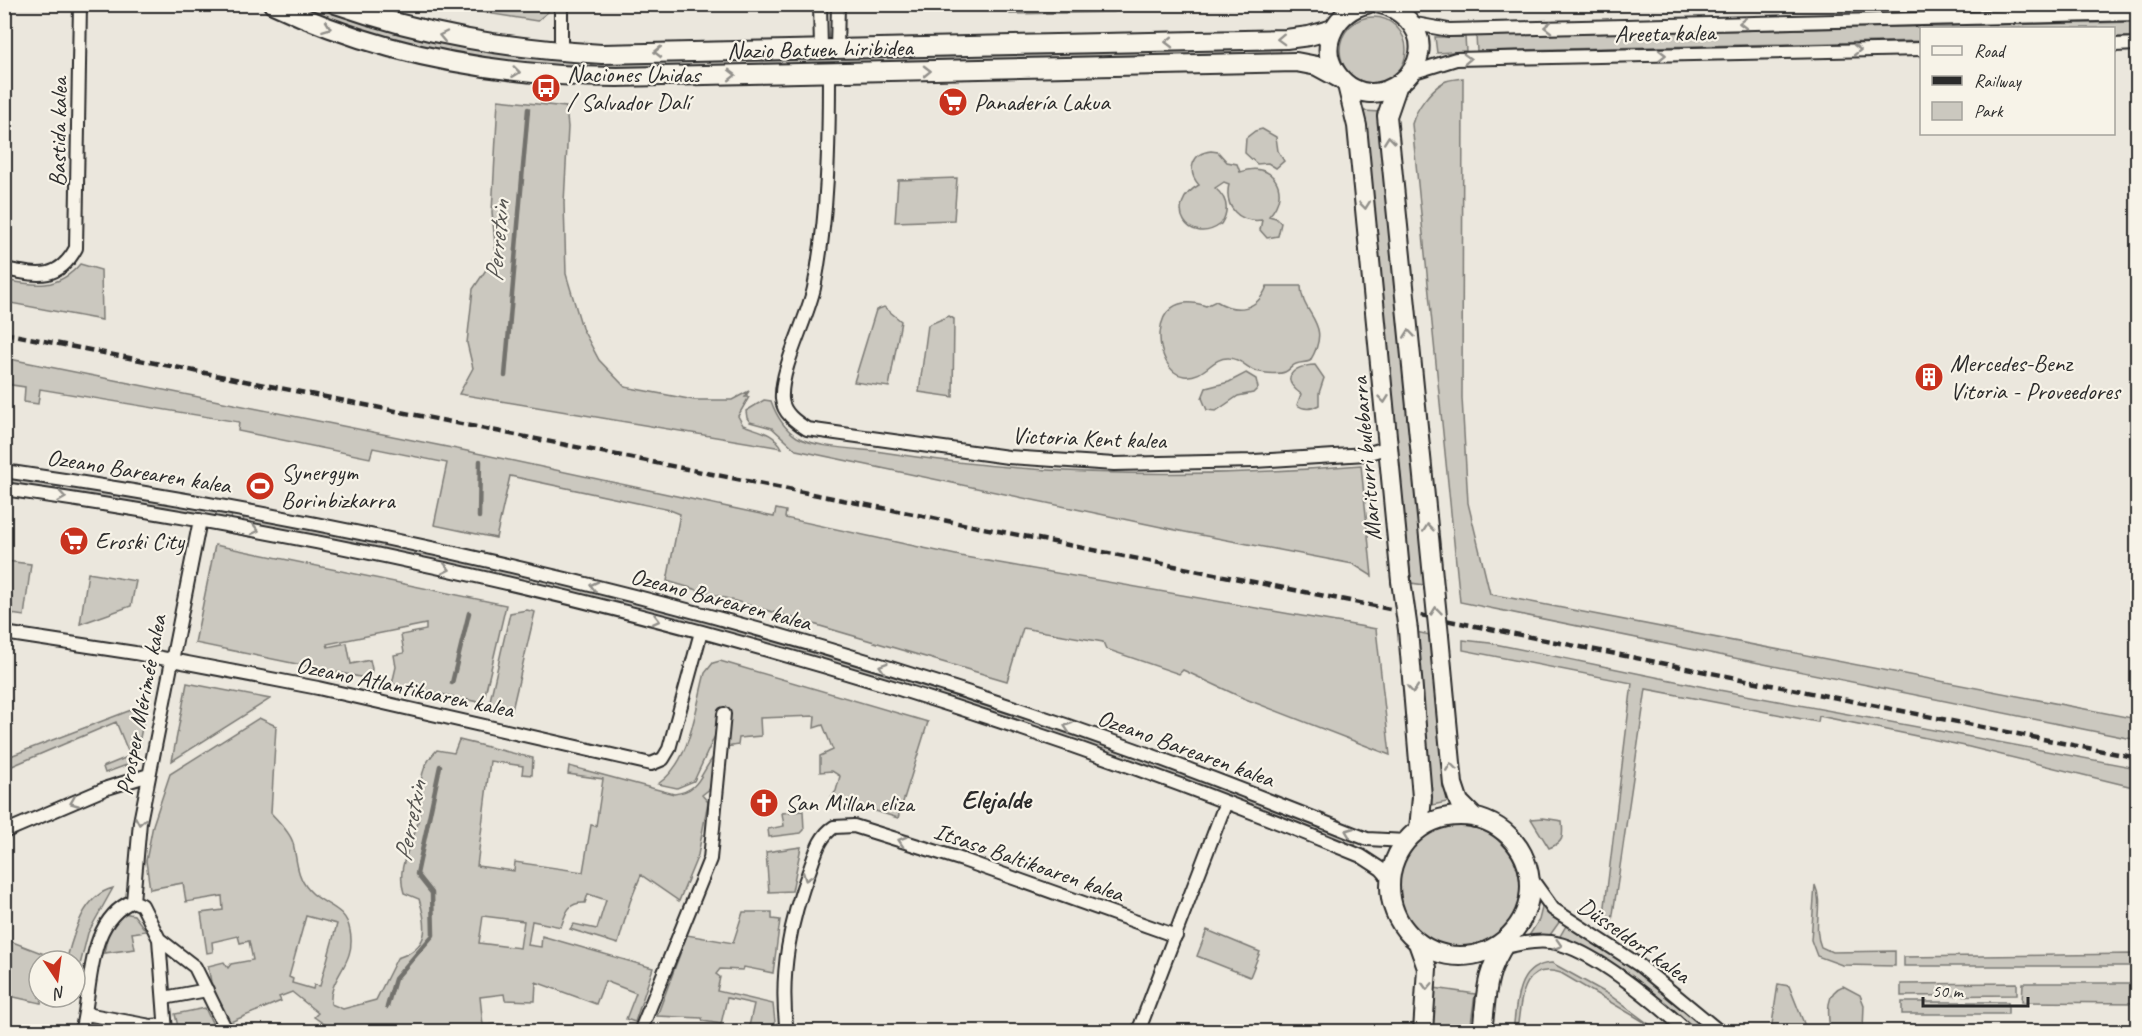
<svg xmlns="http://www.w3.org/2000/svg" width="2142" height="1036" font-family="Caveat,sans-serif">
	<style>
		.green { fill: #cbc8bf; stroke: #7b7a75; stroke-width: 1.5; fill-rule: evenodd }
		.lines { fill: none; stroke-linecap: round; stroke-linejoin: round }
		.stream { stroke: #72716c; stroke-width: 4.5 }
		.street-casing { stroke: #2b2b2b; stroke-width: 16 }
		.secondary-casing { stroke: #2b2b2b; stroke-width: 22 }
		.street { stroke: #f7f3e8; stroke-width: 12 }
		.secondary { stroke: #f7f3e8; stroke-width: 18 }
		.rail { stroke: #2b2b2b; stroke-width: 4.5; stroke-dasharray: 9 4.5; stroke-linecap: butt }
		.secondary-bridge-casing { stroke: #2b2b2b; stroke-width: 22; stroke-linecap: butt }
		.secondary-bridge { stroke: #f7f3e8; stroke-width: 18 }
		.oneway { stroke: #918f8a }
		.labels { text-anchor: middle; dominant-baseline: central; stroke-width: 4.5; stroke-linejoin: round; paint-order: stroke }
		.street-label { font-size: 24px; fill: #2b2b2b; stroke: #f7f3e8 }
		.poi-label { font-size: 24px; fill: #2b2b2b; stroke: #f7f3e8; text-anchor: start }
		.water-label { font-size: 26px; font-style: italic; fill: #555451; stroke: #f7f3e8 }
		.quarter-label { font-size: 27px; font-weight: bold; fill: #2b2b2b; stroke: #f7f3e8 }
	</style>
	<rect width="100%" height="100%" fill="#ebe7dd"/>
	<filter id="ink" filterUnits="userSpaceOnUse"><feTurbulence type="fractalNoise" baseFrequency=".0167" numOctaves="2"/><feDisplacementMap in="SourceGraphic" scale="12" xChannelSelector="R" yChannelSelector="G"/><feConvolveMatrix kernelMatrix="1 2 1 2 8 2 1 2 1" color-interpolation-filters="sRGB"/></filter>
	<g filter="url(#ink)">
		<path class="green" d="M290,5H316L383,28L495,52L1281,46L1280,57L591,71L495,63L380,37Z
			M462,5V4L548,5V12L537,21L461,9Z
			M1010,5H1114V12L1010,14Z
			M1340 50a33 33 0 1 1 66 0a33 33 0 1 1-66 0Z
			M2137,22V37H2114V28H1922L1921,41L1477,51L1476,36Z
			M1435,37H1465L1466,51L1437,53Z
			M1463,78L1462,398L1468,503L1490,594L2137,719V740L1460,602L1412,124C1416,109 1430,90 1444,82C1449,79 1457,79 1463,78Z
			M498,100L566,107L568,127L564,203L566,274L582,328L599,360L625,387L694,400H732L749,391L745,397H749L738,416L743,425C758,431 774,432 782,448L459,394L473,368L467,343L473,289L496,255L492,212Z
			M1364,111L1380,112L1425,585L1411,583Z
			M1262,129L1276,137L1278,151L1284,161L1276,168L1268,163L1257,164L1245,153L1246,138L1255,131Z
			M1211,151L1218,152L1227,162L1237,164L1240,172C1273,160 1292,191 1269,216L1276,218L1281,223L1278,236L1267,238L1260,230L1262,220C1238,223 1224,207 1229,184L1224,182L1215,188C1227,198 1230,210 1221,224C1189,248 1162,205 1199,185C1187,172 1191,153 1211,151Z
			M957,178L954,220L895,222L898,180Z
			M80,264L101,270L102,320L5,302V280C35,286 58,290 80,264Z
			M1267,286H1301C1301,316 1334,322 1310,361C1305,363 1301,362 1296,364C1292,365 1290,370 1285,372C1278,375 1260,373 1253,370C1245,366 1239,358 1229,358C1211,357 1206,378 1184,376C1154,374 1143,285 1206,306L1216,301C1237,314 1258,310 1267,286Z
			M884,307L901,321L889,387L854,382L876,310Z
			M949,316L954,319L953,397L919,392L928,325Z
			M5,358L467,451L774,517L776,509L786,511L785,518L965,557L1376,629L1390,755L1243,698L1183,670L1179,674L1106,649L1103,642L1023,628L1007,681L667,581L680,514L670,510L510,476L496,538L434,525L447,463L373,448L370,458L238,431L239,422L40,389L38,404L24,402L25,387L5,384Z
			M1315,365L1324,378L1319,393V405C1312,409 1304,410 1297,405L1301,394C1279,378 1293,366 1315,365Z
			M1246,373L1256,379L1258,388L1253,393L1238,396L1216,411L1207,410L1202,398L1206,388L1229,382Z
			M764,400L771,401C776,415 783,428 797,437C816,448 859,449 882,452C1041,477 1201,479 1361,465L1372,576L1353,564L1185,532L796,450L772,428L750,422L747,418L746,411Z
			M4,475L232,512L231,521L5,484Z
			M244,515L522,573L747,631L744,640L243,523Z
			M215,545L506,605L483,703L392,684L396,667L394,655L404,653L401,635L426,630V624L327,644L328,647L347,643L351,664L370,660L372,669L370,679L195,643Z
			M5,561L31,564L24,616L5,613Z
			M88,573L136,581L131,606L80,624Z
			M527,610L535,612L512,710L489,705L510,613Z
			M1416,632L1430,635L1447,802L1432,805Z
			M758,634C960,695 1160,762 1357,840L1354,847L755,642Z
			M1463,640L1490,643L1719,690L2137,768V788L1965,746L1819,716L1818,722L1646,689L1612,921L1601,915L1605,906L1632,683L1463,650Z
			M720,661L928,722L898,818L831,797L836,791L840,776L832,771L820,772V756L833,750L823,725L814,728L815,716L760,718L761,736L739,738L738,745L726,747L719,727L694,781L677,788L658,784C691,762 695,710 705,673L713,663Z
			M187,683L270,699L172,761Z
			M147,704L135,762L105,773L103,767L130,756L116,722L5,769V758Z
			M259,718L276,726L271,813C278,821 290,832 293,843C297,859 296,876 309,890C323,906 346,906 350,931C357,964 328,977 331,1004L343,1009L376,1000L397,958C430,948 428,927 419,899L404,893C396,868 410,849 417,826C425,798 412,774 437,750L454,753L459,740L533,758L532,775L522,774L523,766L490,761L477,866L514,871L515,862L583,872L591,825L596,826L603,779L568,774L569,766L674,794C702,791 700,771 716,754L712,787L702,795L708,802L698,855L679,901L641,875L630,902L618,944L570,929L574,924L597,929L606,900L588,894L585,903C568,902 566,912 561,927L532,921L528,945L541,947L542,936L653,968L635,1022L626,1019L636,993L605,981L596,1004L536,982L535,1001L505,1000L504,994L480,997L483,1025L500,1024L501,1031H334L314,1017L318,1013L292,992L279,997L281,1001L228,1023L211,982L208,966L224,962L228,968L231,964L253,960L249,941L240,943L238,936L212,942L213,952L207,953L201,913L223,910L222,896L186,902L183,883L150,889L146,861L153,825L170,774ZM306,916L337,924L320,986L314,985L313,989L292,983L293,979L289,977ZM483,916L524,921L520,948L479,943Z
			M803,811L804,830L801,833L769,837L768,829L784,826L782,813Z
			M1543,818L1562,821C1563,836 1565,842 1549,848L1531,819Z
			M1398 887a61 61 0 1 1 122 0a61 61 0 1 1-122 0Z
			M801,847L792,891L769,892L766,852Z
			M1815,885C1824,905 1812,926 1821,947L1832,952L1895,951V966L1842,965L1817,956L1811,940Z
			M113,888L88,933L75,985V961H39V997H72L70,1006L42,999L41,1003L5,995V939L44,954L67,958C74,932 84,895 113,888Z
			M1543,904L1560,921L1550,935L1527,939L1539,920Z
			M743,912H772V919L780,920L773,973L744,967L743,970L720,969L716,974L720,977L717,991L773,1004L776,1031H748L754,1004L727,998L721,1024L703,1021L702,1018L657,1016L687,935L733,943Z
			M123,913L134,915L146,931L132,933L135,949L104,953L108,933Z
			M1567,924L1626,962L1715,1031H1696L1655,996L1559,938Z
			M1207,930L1260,952L1250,977L1197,956Z
			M2133,954V966H1904V957Z
			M1552,963L1608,994L1650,1025L1641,1031L1646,1023L1561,973C1520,960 1521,1005 1517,1031H1513C1517,1003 1515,965 1552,963Z
			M2017,983V995L1901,996V984Z
			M2023,983H2137V1003L2022,1002Z
			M1778,984L1789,986L1807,1031H1771Z
			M1843,986L1860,995L1864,1005L1863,1031L1830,1030C1828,1014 1825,992 1843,986Z
			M1434,988L1475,994L1470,1031L1429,1032Z
			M1902,1002H2008V1014H1902Z
			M205,1008L216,1031H179L175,1014Z"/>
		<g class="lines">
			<path class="stream" d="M534,4V8
				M505,376L528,109
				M479,517L480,461
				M452,683L469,613
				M387,1007L395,979L433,935L432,893L417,874L440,766"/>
			<g class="street-casing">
				<path id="street" d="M820,4L821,49
					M1410,23L1449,30L2138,14
					M2114,45L2138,44
					M837,49L838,4
					M561,52V4
					M829,73C829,146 828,217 814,288C807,320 780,369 782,399C783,413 796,422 807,429L1008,457L1114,464L1254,461L1366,454L1389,447
					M1411,73L1456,59L1922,49
					M4,269C36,275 58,282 76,248L80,4
					M4,471C386,526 765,617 1128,747C1209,776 1288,808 1367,839L1406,841
					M4,489C469,556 928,676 1361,856L1381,869L1389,878
					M4,633L135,653L318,688L651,764L663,759L669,749L701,632
					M4,832L107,788L149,775
					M1530,877L1553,909L1639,965L1720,1032
					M133,901L140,822L200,520
					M133,901L142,905L159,939L195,967L227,1032
					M159,939L166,1032
					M1483,953C1504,948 1529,939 1551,942C1592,948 1657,1004 1688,1032
					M164,998L207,990
					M86,1014L151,1026L164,1025
					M81,1032C93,989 85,921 133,901
					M640,1032L710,859L724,714
					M787,1032C779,974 790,920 811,866C816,852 820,836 834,827L854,826L963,860L1176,936
					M1138,1032L1226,802"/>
			</g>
			<g class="secondary-casing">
				<path id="secondary" d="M273,4C380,55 499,76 617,77L1296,62L1317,66L1339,78
					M336,4C424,35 510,49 602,54L1286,39L1309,36L1333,29
					M1367,4C1337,10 1318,44 1335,71C1371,127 1449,63 1408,20C1400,12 1391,6 1380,4
					M1347,85L1357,126L1401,581
					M1397,87L1387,116L1434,587
					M1408,630L1422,797L1419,829
					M1439,636L1453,784L1459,802L1475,818
					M1390 886a70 70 0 1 1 140 0a70 70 0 1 1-140 0Z
					M1418,943L1427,968L1423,1032
					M1482,1032C1487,994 1484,975 1506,942"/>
			</g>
			<use href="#street" class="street"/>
			<use href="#secondary" class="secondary"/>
			<path class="rail" d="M4,333L2138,758"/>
			<g class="secondary-bridge-casing">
				<path id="secondary-bridge" d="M1401,581L1408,630
					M1434,587L1439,636"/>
			</g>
			<use href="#secondary-bridge" class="secondary-bridge"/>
		</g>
		<defs><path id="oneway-chevron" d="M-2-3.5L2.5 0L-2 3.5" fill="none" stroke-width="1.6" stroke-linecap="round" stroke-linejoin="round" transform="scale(1.5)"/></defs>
		<g class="oneway">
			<use href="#oneway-chevron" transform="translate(1743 23) rotate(179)"/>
			<use href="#oneway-chevron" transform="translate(327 27) rotate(20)"/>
			<use href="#oneway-chevron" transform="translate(1548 27) rotate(179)"/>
			<use href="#oneway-chevron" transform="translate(443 36) rotate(-168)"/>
			<use href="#oneway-chevron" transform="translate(1281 39) rotate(178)"/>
			<use href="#oneway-chevron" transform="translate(1169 42) rotate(179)"/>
			<use href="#oneway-chevron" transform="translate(1857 50) rotate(-1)"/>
			<use href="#oneway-chevron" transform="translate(658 52) rotate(179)"/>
			<use href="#oneway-chevron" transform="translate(1662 55) rotate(-1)"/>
			<use href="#oneway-chevron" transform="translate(1467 59) rotate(-2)"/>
			<use href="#oneway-chevron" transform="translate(927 71) rotate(-1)"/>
			<use href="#oneway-chevron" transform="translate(516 72) rotate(7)"/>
			<use href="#oneway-chevron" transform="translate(732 75) rotate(-1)"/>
			<use href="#oneway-chevron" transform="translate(1389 140) rotate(-96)"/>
			<use href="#oneway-chevron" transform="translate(1365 205) rotate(84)"/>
			<use href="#oneway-chevron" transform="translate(1409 334) rotate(-96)"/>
			<use href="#oneway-chevron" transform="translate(1384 399) rotate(84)"/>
			<use href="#oneway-chevron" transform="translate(62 497) rotate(8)"/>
			<use href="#oneway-chevron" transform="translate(1428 528) rotate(-96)"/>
			<use href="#oneway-chevron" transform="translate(255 530) rotate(12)"/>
			<use href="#oneway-chevron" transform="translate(446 569) rotate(12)"/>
			<use href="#oneway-chevron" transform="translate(594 586) rotate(-166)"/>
			<use href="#oneway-chevron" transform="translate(1436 611) rotate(-96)"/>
			<use href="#oneway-chevron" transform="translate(656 620) rotate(14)"/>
			<use href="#oneway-chevron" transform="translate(883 667) rotate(-163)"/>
			<use href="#oneway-chevron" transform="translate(1413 689) rotate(85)"/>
			<use href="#oneway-chevron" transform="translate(1068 727) rotate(-162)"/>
			<use href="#oneway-chevron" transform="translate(1451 767) rotate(-97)"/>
			<use href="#oneway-chevron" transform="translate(74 802) rotate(158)"/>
			<use href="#oneway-chevron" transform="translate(140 821) rotate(100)"/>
			<use href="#oneway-chevron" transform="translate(1349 832) rotate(-159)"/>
			<use href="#oneway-chevron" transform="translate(902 841) rotate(-162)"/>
			<use href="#oneway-chevron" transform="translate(807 877) rotate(111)"/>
			<use href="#oneway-chevron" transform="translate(1558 945) rotate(17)"/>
			<use href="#oneway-chevron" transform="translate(1427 986) rotate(93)"/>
		</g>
	</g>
	<defs>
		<g id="bus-disc" transform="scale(1.5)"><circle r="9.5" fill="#c8321e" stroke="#f7f3e8"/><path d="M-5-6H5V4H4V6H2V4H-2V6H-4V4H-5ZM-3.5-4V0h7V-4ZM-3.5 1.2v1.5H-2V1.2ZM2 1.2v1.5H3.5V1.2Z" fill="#fff"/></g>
		<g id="supermarket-disc" transform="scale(1.5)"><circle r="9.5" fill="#c8321e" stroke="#f7f3e8"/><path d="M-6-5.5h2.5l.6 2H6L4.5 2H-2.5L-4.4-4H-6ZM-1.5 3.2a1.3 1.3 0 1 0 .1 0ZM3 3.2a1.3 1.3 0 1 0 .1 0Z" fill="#fff"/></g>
		<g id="building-disc" transform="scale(1.5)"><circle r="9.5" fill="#c8321e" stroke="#f7f3e8"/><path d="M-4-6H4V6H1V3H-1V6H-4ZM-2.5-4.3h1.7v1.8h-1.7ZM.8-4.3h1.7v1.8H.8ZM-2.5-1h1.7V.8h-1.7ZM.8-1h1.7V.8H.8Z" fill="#fff"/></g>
		<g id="stadium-disc" transform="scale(1.5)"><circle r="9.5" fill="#c8321e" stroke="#f7f3e8"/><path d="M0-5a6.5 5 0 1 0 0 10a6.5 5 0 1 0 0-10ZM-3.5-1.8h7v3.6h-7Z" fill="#fff"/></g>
		<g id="church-disc" transform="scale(1.5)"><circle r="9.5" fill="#c8321e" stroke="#f7f3e8"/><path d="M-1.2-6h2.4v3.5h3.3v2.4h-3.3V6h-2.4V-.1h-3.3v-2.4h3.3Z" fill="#fff"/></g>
	</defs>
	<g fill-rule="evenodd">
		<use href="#bus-disc" x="546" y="88"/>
		<use href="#supermarket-disc" x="953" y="102"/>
		<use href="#building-disc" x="1929" y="377"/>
		<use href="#stadium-disc" x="260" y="486"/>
		<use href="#supermarket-disc" x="74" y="541"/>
		<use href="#church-disc" x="764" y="803"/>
	</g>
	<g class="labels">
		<g class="street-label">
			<text transform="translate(1665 33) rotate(-1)">Areeta kalea</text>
			<text transform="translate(820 49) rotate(-1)">Nazio Batuen hiribidea</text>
			<text transform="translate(58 132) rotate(-89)">Bastida kalea</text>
			<text transform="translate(1089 438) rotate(2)">Victoria Kent kalea</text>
			<text transform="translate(1366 459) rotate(-95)">Mariturri bulebarra</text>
			<text transform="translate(139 471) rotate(9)">Ozeano Barearen kalea</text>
			<text transform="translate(721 599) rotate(15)">Ozeano Barearen kalea</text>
			<text transform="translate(405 687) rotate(12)">Ozeano Atlantikoaren kalea</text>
			<text transform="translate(141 705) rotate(-79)">Prosper Mérimée kalea</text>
			<text transform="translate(1186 748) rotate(20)">Ozeano Barearen kalea</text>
			<text transform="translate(1029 862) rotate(19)">Itsaso Baltikoaren kalea</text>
			<text transform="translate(1634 940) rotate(35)">Düsseldorf kalea</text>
		</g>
		<g class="poi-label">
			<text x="567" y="74">Naciones Unidas<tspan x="567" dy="28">/ Salvador Dalí</tspan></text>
			<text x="974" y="102">Panadería Lakua</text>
			<text x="1950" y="363">Mercedes-Benz<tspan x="1950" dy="28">Vitoria - Proveedores</tspan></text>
			<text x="281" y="472">Synergym<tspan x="281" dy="28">Borinbizkarra</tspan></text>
			<text x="95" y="541">Eroski City</text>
			<text x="785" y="803">San Millan eliza</text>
		</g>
		<g class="water-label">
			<text transform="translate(497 241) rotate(-85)">Perretxin</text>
			<text transform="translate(410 821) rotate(-79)">Perretxin</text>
		</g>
		<g class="quarter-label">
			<text x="996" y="799">Elejalde</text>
		</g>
	</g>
	<rect width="2142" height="1036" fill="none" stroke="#f7f3e8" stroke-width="24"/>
	<rect x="12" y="12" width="2118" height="1012" fill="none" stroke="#2b2b2b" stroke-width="2" filter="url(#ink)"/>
	<rect x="1920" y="27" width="195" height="108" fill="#f7f3e8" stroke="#a5a39c" stroke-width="1.5"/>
	<rect x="1932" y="46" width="30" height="9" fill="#f7f3e8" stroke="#a5a39c" stroke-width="1.5"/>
	<text x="1974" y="57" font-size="18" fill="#2b2b2b">Road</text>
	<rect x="1932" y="76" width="30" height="9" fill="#2b2b2b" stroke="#a5a39c" stroke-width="1.5"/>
	<text x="1974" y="87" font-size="18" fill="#2b2b2b">Railway</text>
	<rect x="1932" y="102" width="30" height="18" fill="#cbc8bf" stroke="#a5a39c" stroke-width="1.5"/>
	<text x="1974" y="117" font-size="18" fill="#2b2b2b">Park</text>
	<g transform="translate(57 979) rotate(167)"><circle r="28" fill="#f7f3e8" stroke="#a5a39c" stroke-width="1.5"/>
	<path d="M0-4.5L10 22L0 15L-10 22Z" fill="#c8321e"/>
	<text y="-9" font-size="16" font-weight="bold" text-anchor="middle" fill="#2b2b2b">N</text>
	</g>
	<path d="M1923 997v9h105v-9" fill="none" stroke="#2b2b2b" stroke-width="3"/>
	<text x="1932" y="997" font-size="18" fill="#2b2b2b" stroke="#f7f3e8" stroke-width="4.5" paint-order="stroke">50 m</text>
</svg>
